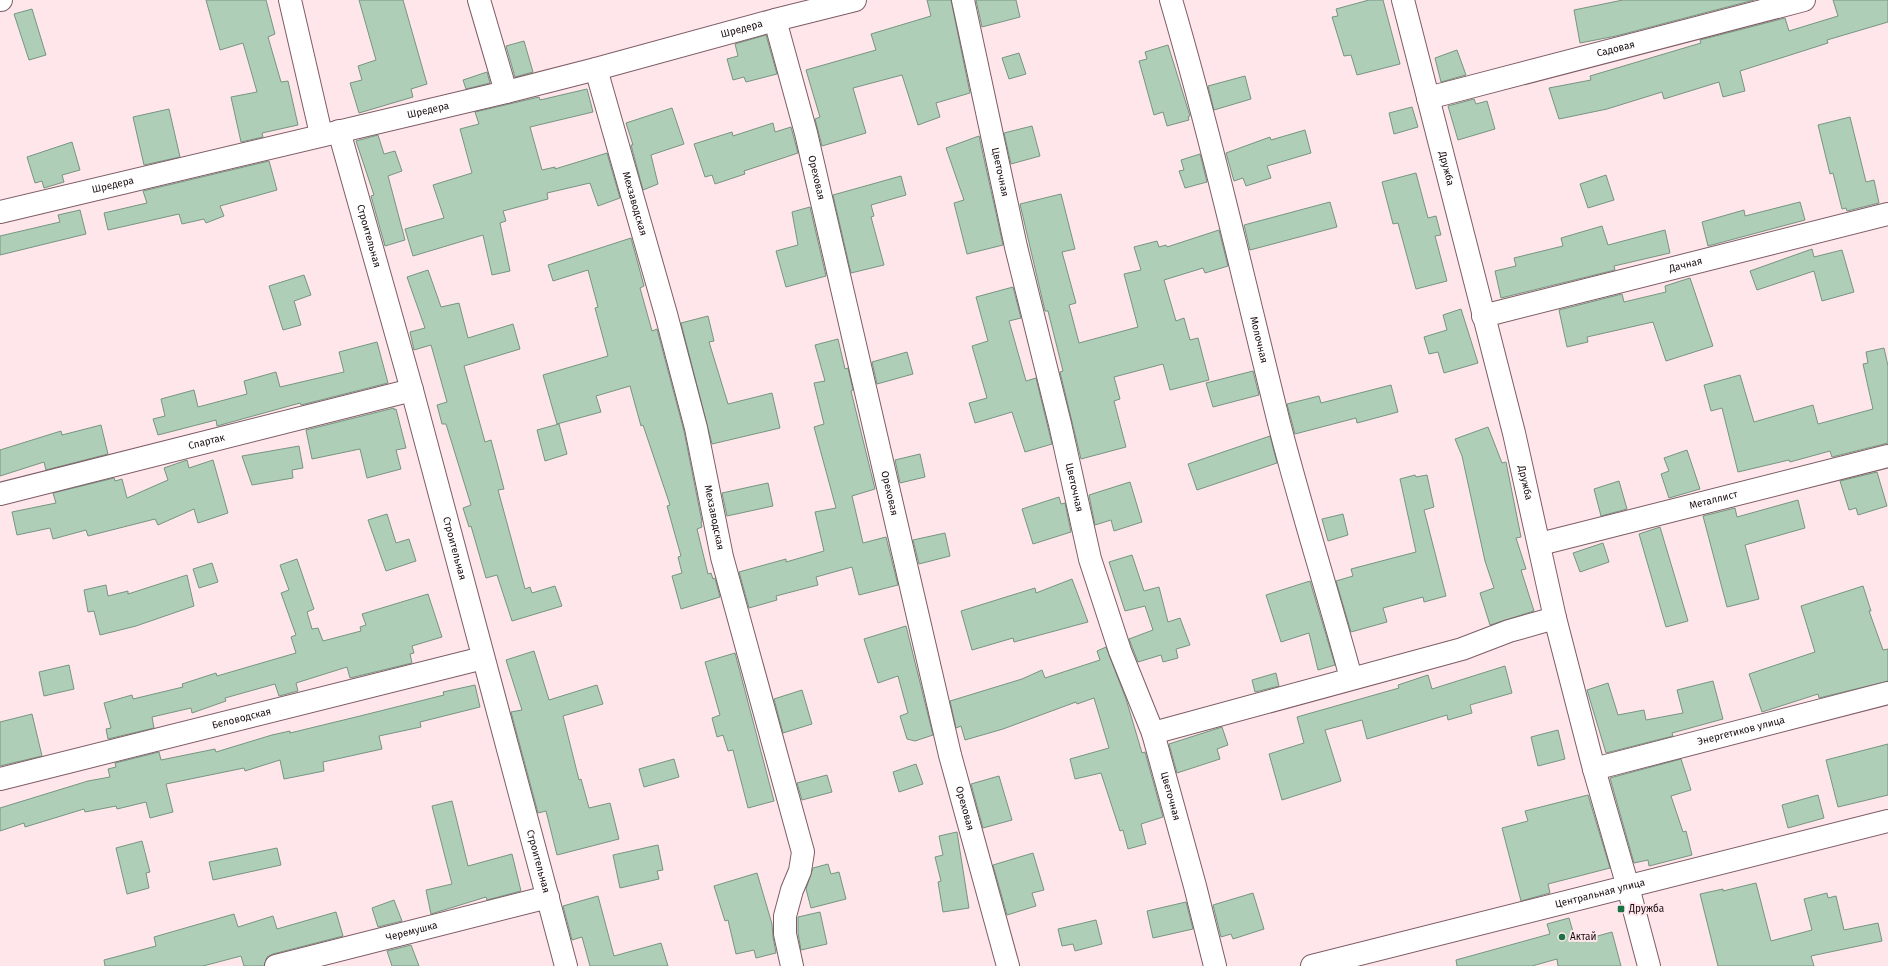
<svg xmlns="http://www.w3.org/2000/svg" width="1888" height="966" font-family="'Fira Sans',sans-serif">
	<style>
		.building { fill: #aeceb8; stroke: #779581 }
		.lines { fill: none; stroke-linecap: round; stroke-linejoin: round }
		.minor-casing { stroke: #7e5d65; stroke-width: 24 }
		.minor { stroke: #fff; stroke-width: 22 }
		.poi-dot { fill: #1b7245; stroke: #fee6eb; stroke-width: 1.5 }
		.labels { text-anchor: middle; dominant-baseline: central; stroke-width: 4; stroke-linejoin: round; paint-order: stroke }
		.street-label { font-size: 10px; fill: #190c0f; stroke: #fee6eb }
		.poi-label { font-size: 10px; fill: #190c0f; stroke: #fee6eb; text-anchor: start }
	</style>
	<rect width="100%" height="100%" fill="#fee6eb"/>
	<path class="building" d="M206,0H266L275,34L268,37L281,82L288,81L298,125L262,133L263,137L241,142L231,97L257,92L243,43L220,50Z
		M359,0H403L427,84L411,89L413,97L359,113L350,83L362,80L358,66L376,60Z
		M927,0H951L970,93L936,103L940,117L918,125L902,75L853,88L866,133L822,146L815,119L820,117L806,70L876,50L871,34L931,16Z
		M976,0H1016L1020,17L982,27Z
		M1369,0H1383L1400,64L1357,75L1351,55L1344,56L1332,17L1338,16L1336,9Z
		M1623,0H1754L1616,36L1580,43L1574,10Z
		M1833,0H1888V22L1827,40L1828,43L1740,71L1745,91L1723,97L1719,82L1664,99L1662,92L1607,109L1559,119L1549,88L1591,80L1590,76L1701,43L1700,40L1785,18L1789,31L1838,16Z
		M32,9L46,55L29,60L14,14Z
		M766,35L777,74L746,82L744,77L733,80L727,59L738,56L735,44Z
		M524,41L533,72L515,77L506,46Z
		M1168,45L1190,116L1188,117L1189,120L1167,126L1163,112L1154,115L1139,61L1147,59L1145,52Z
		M1457,50L1466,75L1441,82L1435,58Z
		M1019,53L1026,74L1009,79L1002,58Z
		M487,72L490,83L466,89L463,80Z
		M1245,76L1251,99L1214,110L1208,86Z
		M587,89L593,112L530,127L542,170L555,167V169L607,153L620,198L598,206L590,183L547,193L548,199L503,211L506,221L500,223L510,271L492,275L483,235L413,256L405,229L444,218L433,185L472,173L460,129L479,124L475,112L539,97L540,100Z
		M1474,99L1476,104L1487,101L1495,129L1458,140L1448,106Z
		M1412,107L1418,127L1394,134L1389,113Z
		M672,108L684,144L651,155L658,184L643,190L631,145H633L626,123Z
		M169,109L180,157L144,165L133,117Z
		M1850,117L1866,182L1874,180L1879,203L1847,211L1846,208L1842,209L1833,173L1830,174L1818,125Z
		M773,123L775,132L791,127L798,153L744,171L745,174L715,184L712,175L705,177L694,144L732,132L733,136Z
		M1032,126L1040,156L1011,164L1004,133Z
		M1305,130L1311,153L1267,166L1271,178L1246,186L1243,178L1234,181L1226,153L1270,137L1271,140Z
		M378,135L384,154L395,151L402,171L388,176L405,240L385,246L371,196L374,195L356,141Z
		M979,136L1003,245L967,254L954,203L964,200L946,148Z
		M72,142L80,170L62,175L64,182L44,188L42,181L35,183L27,157Z
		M1200,154L1207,182L1185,188L1179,171L1184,170L1181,160Z
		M269,161L277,190L220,206L224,216L206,223L204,219L182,224L179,214L108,230L104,213L147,203L143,191Z
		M1416,173L1428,218L1436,216L1441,235L1435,236L1447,281L1416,289L1398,223L1393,224L1382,182Z
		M1606,175L1614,200L1588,208L1580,184Z
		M901,176L906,195L871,205L874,216L871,217L884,265L851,273L833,195Z
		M1061,194L1075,249L1062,252L1076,303L1069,305L1079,343L1138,327L1124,274L1141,270L1134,247L1157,241L1159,247L1166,245L1167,247L1219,230L1228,266L1205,273L1203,268L1164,280L1176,321L1184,318L1190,340L1198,338L1209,380L1170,390L1163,364L1114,377L1120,399L1114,401L1126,447L1081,459L1060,372L1063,371L1048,311H1045L1020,204Z
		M1330,202L1337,227L1250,250L1244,225Z
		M1800,202L1805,220L1708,246L1702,222L1744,210L1745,216Z
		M810,207L826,276L786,287L776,251L798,245L792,212Z
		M80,210L86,234L0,255V236L60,222L58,215Z
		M1602,226L1608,245L1665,230L1670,253L1614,266L1615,270L1501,298L1495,271L1516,266L1514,258L1563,246L1561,238Z
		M631,238L644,286L640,288L652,331L657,329L684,431L702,522H701L702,527L697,529L708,574L711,573L713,579L715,578L720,597L681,609L672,576L682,573L678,557L681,556L667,506L670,505L643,425L641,426L630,386L596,396L601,412L557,424L543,375L608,356L595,308L598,307L588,270L553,281L548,265Z
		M1812,249L1814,257L1842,250L1854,292L1822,301L1814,271L1757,290L1750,271Z
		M428,270L441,307L459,303L468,338L513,324L520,349L464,366L485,442L491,440L504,489L498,490L525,589L530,587L532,593L555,586L562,606L512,621L497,575L486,578L471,526L469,527L463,508L471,505L446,424H442L437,405L447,402L431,345L414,350L410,332L425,328L407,277Z
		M304,275L311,295L294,301L301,325L283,330L269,286Z
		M1690,278L1713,346L1666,361L1653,322L1587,337L1588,342L1567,347L1559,310L1622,294L1624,302L1666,292L1665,286Z
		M1013,287L1021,318L1009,321L1026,381L1036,378L1052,444L1025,452L1012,412L975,423L969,403L987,398L972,346L988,341L976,297Z
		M1461,309L1478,363L1444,373L1438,352L1429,354L1424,337L1447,330L1443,315Z
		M708,316L714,341L709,342L728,404L772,393L780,428L712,444L681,323Z
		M838,339L845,369L848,368L853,390L851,391L875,489L852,496L863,543L886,537L898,585L859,595L852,567L816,577L818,585L776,596L777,600L749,608L739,572L786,559V562L824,551L815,512L836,508L814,427L824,424L814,383L825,381L815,345Z
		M377,342L388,383L301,405L300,403L217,426L216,420L158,435L153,419L165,416L161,399L194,390L198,407L247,394L244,381L276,372L280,387L344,372L339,352Z
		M1884,348L1888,366V443L1832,457L1830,451L1790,462L1789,460L1738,472L1722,408L1711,411L1704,385L1740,375L1754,422L1813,405L1818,424L1873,409L1863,364L1868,363L1866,352Z
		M907,352L913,374L877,384L872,362Z
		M1253,371L1259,395L1213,407L1206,383Z
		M1391,385L1398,412L1357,423L1356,418L1295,434L1287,404L1319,396L1321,403Z
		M394,408V410L396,409L406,448L396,450L401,469L367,478L360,449L312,459L306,430Z
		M559,424L567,454L545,461L537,430Z
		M101,425L108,454L46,470L44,462L0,476V450L61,431L62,435Z
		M1488,427L1502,463L1506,462L1521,537L1516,538L1526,569L1521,570L1534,611L1490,625L1480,593L1494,588L1485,561L1462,456L1455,439Z
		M1270,436L1277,463L1197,490L1188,464Z
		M299,446L303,468L292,470L293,478L252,485L242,456Z
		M1687,450L1700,489L1669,498L1661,474L1669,471L1664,458Z
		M920,454L925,477L900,483L895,460Z
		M187,460L189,468L213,460L228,513L198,523L194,509L158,525L155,519L88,536L86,530L53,539L50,528L17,535L12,512L56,503L53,493L114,478L115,481L122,479L127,498L168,480L164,468Z
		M1877,472L1887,506L1858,515L1856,508L1849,510L1840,481Z
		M1415,475L1416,477L1427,475L1434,507L1424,510L1446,596L1424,602L1423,597L1383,608L1387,622L1351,632L1336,581L1353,576L1351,569L1416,552L1400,479Z
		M1619,481L1627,509L1601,516L1594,489Z
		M1130,482L1142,522L1114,531L1111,520L1095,525L1089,495Z
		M768,483L773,506L727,516L722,493Z
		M1059,497L1061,504L1065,503L1071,532L1033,544L1022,509Z
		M1798,500L1805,528L1745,545L1759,599L1727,607L1703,516L1735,508L1737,517Z
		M387,514L396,543L409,539L416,561L386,571L368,520Z
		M1343,514L1348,535L1328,541L1322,519Z
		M1660,527L1688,621L1666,627L1639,534Z
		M945,533L950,556L919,564L913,540Z
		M1603,543L1609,562L1580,572L1573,553Z
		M1132,555L1144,591L1159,587L1168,622L1180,618L1190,645L1176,649L1178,658L1163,662L1161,655L1138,662L1129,639L1153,630L1145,606L1125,611L1109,562Z
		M297,559L314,609L307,612L312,629L318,628L323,641L361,631L360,627L366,625L362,614L428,594L442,637L412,646L414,653L410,654L412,663L350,678L347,667L296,683L298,691L279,696L275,684L225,698L226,701L192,713L191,708L152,717L154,728L108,739L106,729L111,728L104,703L132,695L133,699L183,687L182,684L216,673L217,676L296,653L291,637L296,635L281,593L289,590L280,565Z
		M212,563L218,582L199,588L193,569Z
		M187,575L194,606L136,626L100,635L94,611L88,612L84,590L106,585L108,596L128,591V594Z
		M1072,579L1088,622L1014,642L1013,638L972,650L961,611L1035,588L1036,593Z
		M1310,581L1335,665L1318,670L1309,633L1281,642L1266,595Z
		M1863,586L1871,611H1869L1883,650L1888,649V681L1819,698L1818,694L1762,712L1749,674L1815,652L1801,606Z
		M906,626L933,735L915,741L907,739L900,716L908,713L898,676L878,683L864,639Z
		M1106,647L1126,699L1142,753L1145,752L1163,817L1141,824L1146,844L1128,849L1123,830L1120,831L1101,773L1075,779L1070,759L1109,748L1094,698L1077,704L1076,702L1003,729L965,740L961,726L956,728L950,701L1022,679L1042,670L1045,678L1100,660L1097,651Z
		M534,651L549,700L597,685L603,704L563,716L579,780L581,779L589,808L610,803L619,839L557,855L546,811L538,813L511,712L522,710L506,660Z
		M735,653L774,801L748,808L733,750L728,751L723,735L717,737L712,718L720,715L705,662Z
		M69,665L74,689L44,696L39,672Z
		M1505,666L1512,693L1470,705L1472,713L1448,720L1447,715L1367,739L1362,720L1325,730L1341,781L1282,800L1269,754L1304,743L1297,717L1399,688L1398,685L1428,675L1432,689Z
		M1276,673L1279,686L1255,692L1252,680Z
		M1713,681L1723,719L1672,733L1673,736L1606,753L1587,690L1608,683L1618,715L1644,710L1646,720L1683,713L1677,690Z
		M475,685L480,707L420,722L421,727L379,736L382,749L323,762L324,771L284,779L280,760L245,771L244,768L166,784L173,812L150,818L146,802L117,809L116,806L85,812L84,809L25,827L24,823L0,831V808L88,781L110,777L108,769L116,767L115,763L159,752L161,760L215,749L216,752L272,735L290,731V733L360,716L444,695L443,692Z
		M802,690L812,724L783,733L774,699Z
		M32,714L42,756L0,766V722Z
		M1222,727L1228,745L1217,749L1220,759L1177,773L1169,744Z
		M1558,730L1565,759L1538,766L1531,737Z
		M1888,744V795L1838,807L1826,760Z
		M674,759L679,777L644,787L639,769Z
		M1681,759L1691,790L1671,796L1683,832L1686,831L1692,855L1649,866L1648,860L1634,863L1610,778Z
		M916,764L923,784L899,792L893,772Z
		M827,775L832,792L802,800L797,783Z
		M999,776L1012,820L983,828L971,784Z
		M1588,795L1610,868L1548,884L1550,893L1521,901L1502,828L1528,821L1525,811Z
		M1818,795L1824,818L1788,828L1782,805Z
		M452,801L468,866L512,854L521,891L487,900L486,897L431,914L426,890L452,884L432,806Z
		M957,832L969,908L943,912L938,882L941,881L935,857L943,855L939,836Z
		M142,841L150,872L146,873L149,888L127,894L116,848Z
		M658,845L663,870L657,871L659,879L620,888L613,855Z
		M277,848L281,865L213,880L209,862Z
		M1033,853L1044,890L1032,893L1036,906L1007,915L993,865Z
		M828,864L831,874L839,872L846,899L811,908L806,889L813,868Z
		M757,873L772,924L773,937L776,953L756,958L754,950L736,954L728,920L725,921L714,886Z
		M1756,883L1771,941L1812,930L1804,899L1827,893L1828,898L1836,896L1844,930L1878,923L1882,941L1811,956L1814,966H1718L1700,894L1723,889V891Z
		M1253,893L1264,929L1233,939L1231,934L1221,937L1213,905Z
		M598,896L614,956L661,943L668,966H590L582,937L572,940L563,906Z
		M394,900L402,921L378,927L372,908Z
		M1186,902L1193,929L1153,938L1147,911Z
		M336,912L343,936L273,954L267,957L264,966H244L241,956L203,966H105L104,960L156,946L154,937L234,914L238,927L273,916L277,929Z
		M820,912L827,944L801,950L798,933V917Z
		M1569,918L1576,942L1612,932L1621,966H1558L1557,959L1532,966H1457L1456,960L1550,934L1547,924Z
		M1096,920L1102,944L1075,951L1073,944L1062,946L1058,929Z
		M411,945L419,966H392L387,951Z"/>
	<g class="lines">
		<g class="minor-casing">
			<g id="minor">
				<path d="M0,0H1"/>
				<path d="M290,0L321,134"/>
				<path d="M479,0L506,92"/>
				<path id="s1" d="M963,0L1016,247L1060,424L1090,559L1120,651L1153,733L1195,886L1215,966"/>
				<path id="s2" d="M1171,0C1212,140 1244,282 1279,423C1301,509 1328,593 1351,678"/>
				<path id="s3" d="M1403,0L1514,433L1555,618L1594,769L1628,887L1649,966"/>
				<path id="s4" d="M775,20L806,133L950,755L1008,966"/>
				<path id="s5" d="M596,69L666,314L696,428L722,557L803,852L800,871L792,890L785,916V934L792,966"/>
				<path id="s6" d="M1428,98L1804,0"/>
				<path id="s7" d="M339,131L412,390L566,966"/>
				<path id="s8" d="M0,212L506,92L596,69L775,20L855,0"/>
				<path id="s9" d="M1483,316L1888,214"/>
				<path id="s10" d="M0,494L412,390"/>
				<path id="s11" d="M1540,544L1888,456"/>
				<path d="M1153,733L1462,649L1509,631L1555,618"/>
				<path id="s12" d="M1594,769L1888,693"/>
				<path id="s13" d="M0,779L483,658"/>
				<path id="s14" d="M276,966L548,897"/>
				<path id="s15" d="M1312,966L1888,821"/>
			</g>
		</g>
		<use href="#minor" class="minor"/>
	</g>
	<g class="poi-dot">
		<rect x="1617" y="905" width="8" height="8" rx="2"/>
		<circle cx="1562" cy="937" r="4"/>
	</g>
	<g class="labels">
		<g class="street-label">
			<text stroke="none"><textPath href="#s8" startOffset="764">Шредера</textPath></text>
			<text stroke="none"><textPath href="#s6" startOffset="194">Садовая</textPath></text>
			<text stroke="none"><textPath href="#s8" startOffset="440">Шредера</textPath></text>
			<text stroke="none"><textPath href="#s3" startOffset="174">Дружба</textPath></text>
			<text stroke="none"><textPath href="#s1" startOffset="176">Цветочная</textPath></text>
			<text stroke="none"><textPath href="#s4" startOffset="163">Ореховая</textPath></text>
			<text stroke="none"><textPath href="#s8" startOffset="116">Шредера</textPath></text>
			<text stroke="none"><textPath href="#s5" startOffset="140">Мехзаводская</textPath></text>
			<text stroke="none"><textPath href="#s7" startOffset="109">Строительная</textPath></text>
			<text stroke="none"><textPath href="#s9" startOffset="209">Дачная</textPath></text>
			<text stroke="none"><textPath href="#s2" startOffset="351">Молочная</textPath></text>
			<text stroke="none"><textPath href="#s10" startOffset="213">Спартак</textPath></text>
			<text stroke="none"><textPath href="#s3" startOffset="498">Дружба</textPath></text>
			<text stroke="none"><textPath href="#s1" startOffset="500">Цветочная</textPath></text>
			<text stroke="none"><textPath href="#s4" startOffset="487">Ореховая</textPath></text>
			<text stroke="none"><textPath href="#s11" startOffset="179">Металлист</textPath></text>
			<text stroke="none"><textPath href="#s5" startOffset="464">Мехзаводская</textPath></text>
			<text stroke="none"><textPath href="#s7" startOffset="433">Строительная</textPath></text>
			<text stroke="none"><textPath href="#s13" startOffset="249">Беловодская</textPath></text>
			<text stroke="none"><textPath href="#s12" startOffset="152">Энергетиков улица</textPath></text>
			<text stroke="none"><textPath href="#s1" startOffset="824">Цветочная</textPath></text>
			<text stroke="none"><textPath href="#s4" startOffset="811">Ореховая</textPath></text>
			<text stroke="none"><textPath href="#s7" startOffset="757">Строительная</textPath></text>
			<text stroke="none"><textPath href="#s15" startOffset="297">Центральная улица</textPath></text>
			<text stroke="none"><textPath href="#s14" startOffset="140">Черемушка</textPath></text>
		</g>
		<g class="poi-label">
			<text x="1629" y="909">Дружба</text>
			<text x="1570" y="937">Актай</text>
		</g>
	</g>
</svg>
